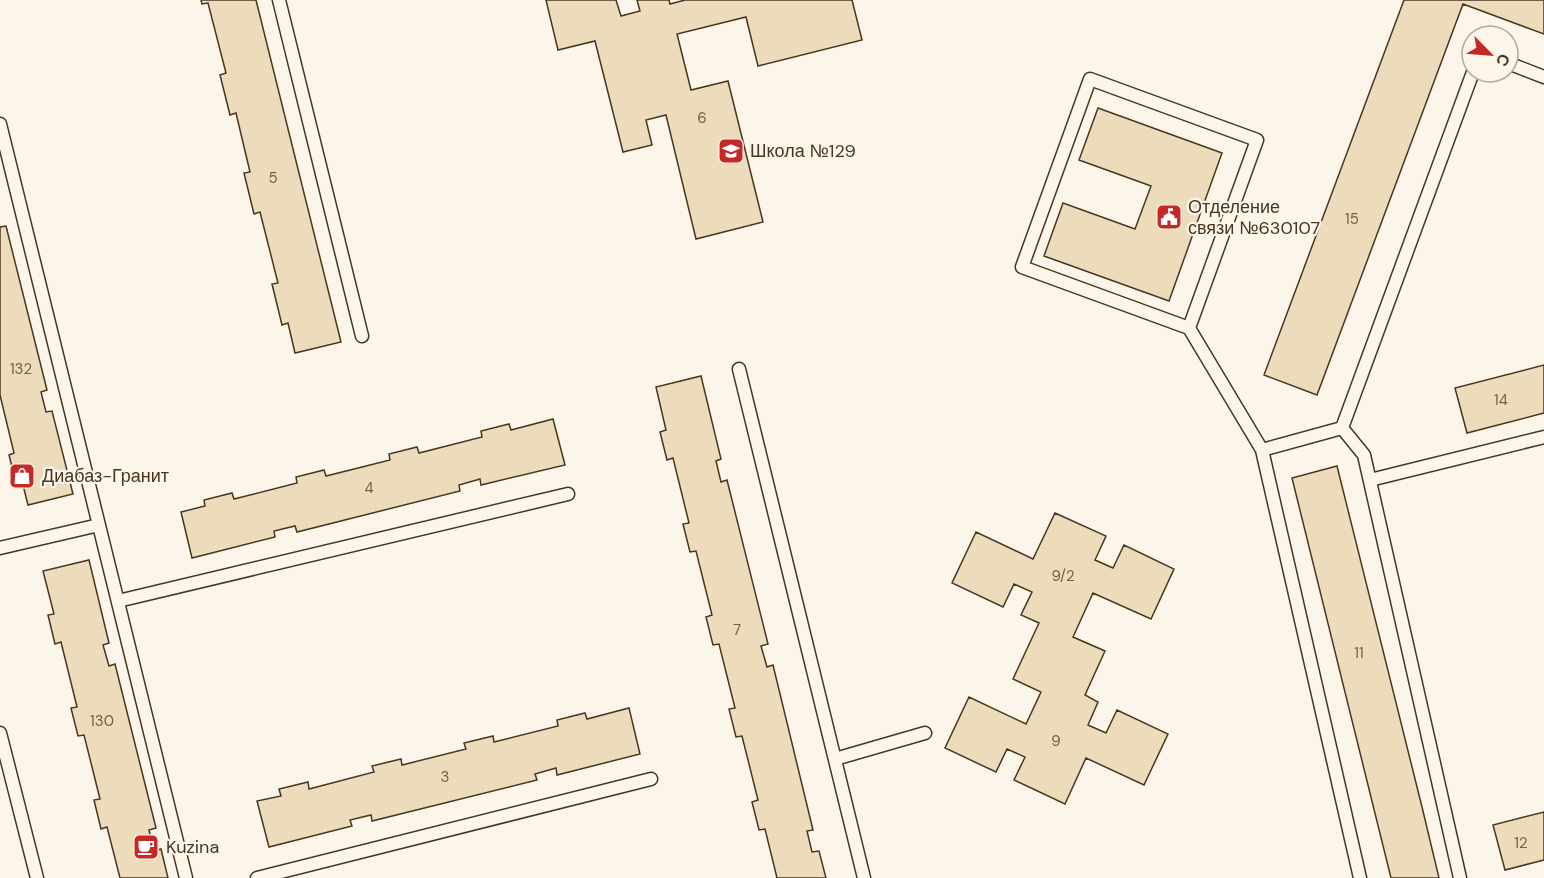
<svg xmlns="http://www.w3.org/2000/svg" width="1544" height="878" font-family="'DM Sans',sans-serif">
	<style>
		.building { fill: #ecdcbc; stroke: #4a3520; stroke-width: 1.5 }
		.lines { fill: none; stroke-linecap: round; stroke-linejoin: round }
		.lane-casing { stroke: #4a3520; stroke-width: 15 }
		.lane { stroke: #fbf6e9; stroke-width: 12 }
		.labels { text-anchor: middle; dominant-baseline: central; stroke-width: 4.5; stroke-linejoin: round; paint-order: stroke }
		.number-label { font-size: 15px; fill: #725f47 }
		.poi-label { font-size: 18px; fill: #4a3520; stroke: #fbf6e9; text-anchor: start }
	</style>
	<rect width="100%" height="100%" fill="#fbf6e9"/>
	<path class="building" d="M201,0H256L341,342L295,353L288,323L282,325L272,284L278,283L260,212L254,214L244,173L250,172L236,113L230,115L220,75L226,73L208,3L202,4Z
		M546,0H616L621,16L640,11L637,0H669L670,4L685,0H852L862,40L758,66L746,17L677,34L691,90L728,81L763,222L696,239L666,115L646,120L652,145L623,152L595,41L558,50Z
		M1404,0H1544V34L1463,4L1317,395L1264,375Z
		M1098,108L1222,153L1169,301L1044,256L1063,203L1135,229L1151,186L1079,160Z
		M6,226L47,390L41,392L46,412L52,411L73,494L28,505L22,481L16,483L9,455L14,453L0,395V227Z
		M1544,365V413L1467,433L1455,388Z
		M701,376L721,459L716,461L721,482L727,480L768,644L761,646L767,667L773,665L813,830L807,831L812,852L819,851L826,878H777L765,829L759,830L752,802L758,800L742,736L736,737L729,709L735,708L719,644L713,645L706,617L712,615L696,551L690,552L683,524L689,523L673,458L667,460L660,432L666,430L656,387Z
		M553,419L565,465L481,485L480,479L459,485L460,491L297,532L295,526L274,531L275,537L192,558L181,512L205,506L204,500L232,493L234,499L297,483L296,477L324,470L326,476L390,460L389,454L417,447L419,453L482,437L481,431L509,424L511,430Z
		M1337,466L1422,807L1439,878H1391L1292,478Z
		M1055,513L1106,536L1095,560L1113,568L1124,545L1174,569L1151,619L1093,593L1073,637L1105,651L1085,695L1098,702L1088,725L1106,733L1117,710L1168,734L1144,785L1086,758L1065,804L1014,780L1025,757L1007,749L996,772L945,748L969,697L1026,724L1041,692L1013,679L1039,623L1021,615L1032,592L1014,584L1003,607L952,583L976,532L1033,559Z
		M89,560L109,643L103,645L109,666L115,664L156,828L149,830L154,851L161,849L168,878H120L107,827L101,829L94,800L100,799L84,735L78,736L71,708L77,707L61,642L55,644L48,615L54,614L43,571Z
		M629,708L640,754L557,775L556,768L535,774L537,780L372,821L371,815L350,820L352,826L269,847L257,801L281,796L279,789L308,782L309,789L374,772L372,766L401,759L402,765L466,749L464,743L493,736L494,742L558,726L557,720L585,713L587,719Z
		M1544,812V860L1505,870L1493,825Z"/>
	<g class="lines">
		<g class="lane-casing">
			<path id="lane" d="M279,0L362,336
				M1508,63L1544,77
				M0,124L186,878
				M1189,328L1022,267L1090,79L1257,140L1189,328L1262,450L1360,878
				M739,369L864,878
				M1342,428L1364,455L1460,878
				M1262,450L1342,428L1473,72
				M1370,480L1544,437
				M0,548L99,525
				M118,601L568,494
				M0,733L37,878
				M835,759L925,733
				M257,878L651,779"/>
		</g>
		<use href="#lane" class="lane"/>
	</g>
	<defs>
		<g id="school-square" transform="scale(1.35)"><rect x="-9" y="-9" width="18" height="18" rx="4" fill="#c62828" stroke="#fbf6e9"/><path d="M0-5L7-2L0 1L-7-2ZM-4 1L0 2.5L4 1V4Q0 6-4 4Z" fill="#fff"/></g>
		<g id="civic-square" transform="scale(1.35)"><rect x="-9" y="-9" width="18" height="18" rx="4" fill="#c62828" stroke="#fbf6e9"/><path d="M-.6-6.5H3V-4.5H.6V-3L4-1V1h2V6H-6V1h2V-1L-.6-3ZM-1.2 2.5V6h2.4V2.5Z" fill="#fff"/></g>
		<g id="shop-square" transform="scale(1.35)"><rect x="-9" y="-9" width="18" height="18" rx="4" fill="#c62828" stroke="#fbf6e9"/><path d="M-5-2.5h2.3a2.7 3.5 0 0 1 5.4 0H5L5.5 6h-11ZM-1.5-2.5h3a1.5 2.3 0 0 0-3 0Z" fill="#fff"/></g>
		<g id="cafe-square" transform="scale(1.35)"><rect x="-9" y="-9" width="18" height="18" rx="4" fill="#c62828" stroke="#fbf6e9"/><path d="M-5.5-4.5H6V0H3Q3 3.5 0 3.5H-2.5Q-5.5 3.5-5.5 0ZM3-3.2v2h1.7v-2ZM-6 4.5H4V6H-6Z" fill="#fff"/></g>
	</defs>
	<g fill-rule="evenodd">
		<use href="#school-square" x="731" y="151"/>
		<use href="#civic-square" x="1169" y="217"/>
		<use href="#shop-square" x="22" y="476"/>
		<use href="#cafe-square" x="146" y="847"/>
	</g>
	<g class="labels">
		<g class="number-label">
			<text x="702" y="118">6</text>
			<text x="273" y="178">5</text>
			<text x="1352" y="219">15</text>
			<text x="21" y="369">132</text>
			<text x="1501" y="400">14</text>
			<text x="369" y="488">4</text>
			<text x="1063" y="576">9/2</text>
			<text x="737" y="630">7</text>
			<text x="1359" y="653">11</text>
			<text x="102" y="721">130</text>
			<text x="1056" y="741">9</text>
			<text x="445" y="777">3</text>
			<text x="1521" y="843">12</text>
		</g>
		<g class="poi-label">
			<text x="750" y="151">Школа №129</text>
			<text x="1188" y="207">Отделение<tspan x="1188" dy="21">связи №630107</tspan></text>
			<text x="42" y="476">Диабаз-Гранит</text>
			<text x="166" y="847">Kuzina</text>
		</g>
	</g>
	<g transform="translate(1490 54) rotate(115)"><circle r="28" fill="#fbf6e9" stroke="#b4a999" stroke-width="1.5"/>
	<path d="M0-4.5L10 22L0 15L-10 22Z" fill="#c62828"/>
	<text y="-9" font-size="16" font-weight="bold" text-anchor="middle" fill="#4a3520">С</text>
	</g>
</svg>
